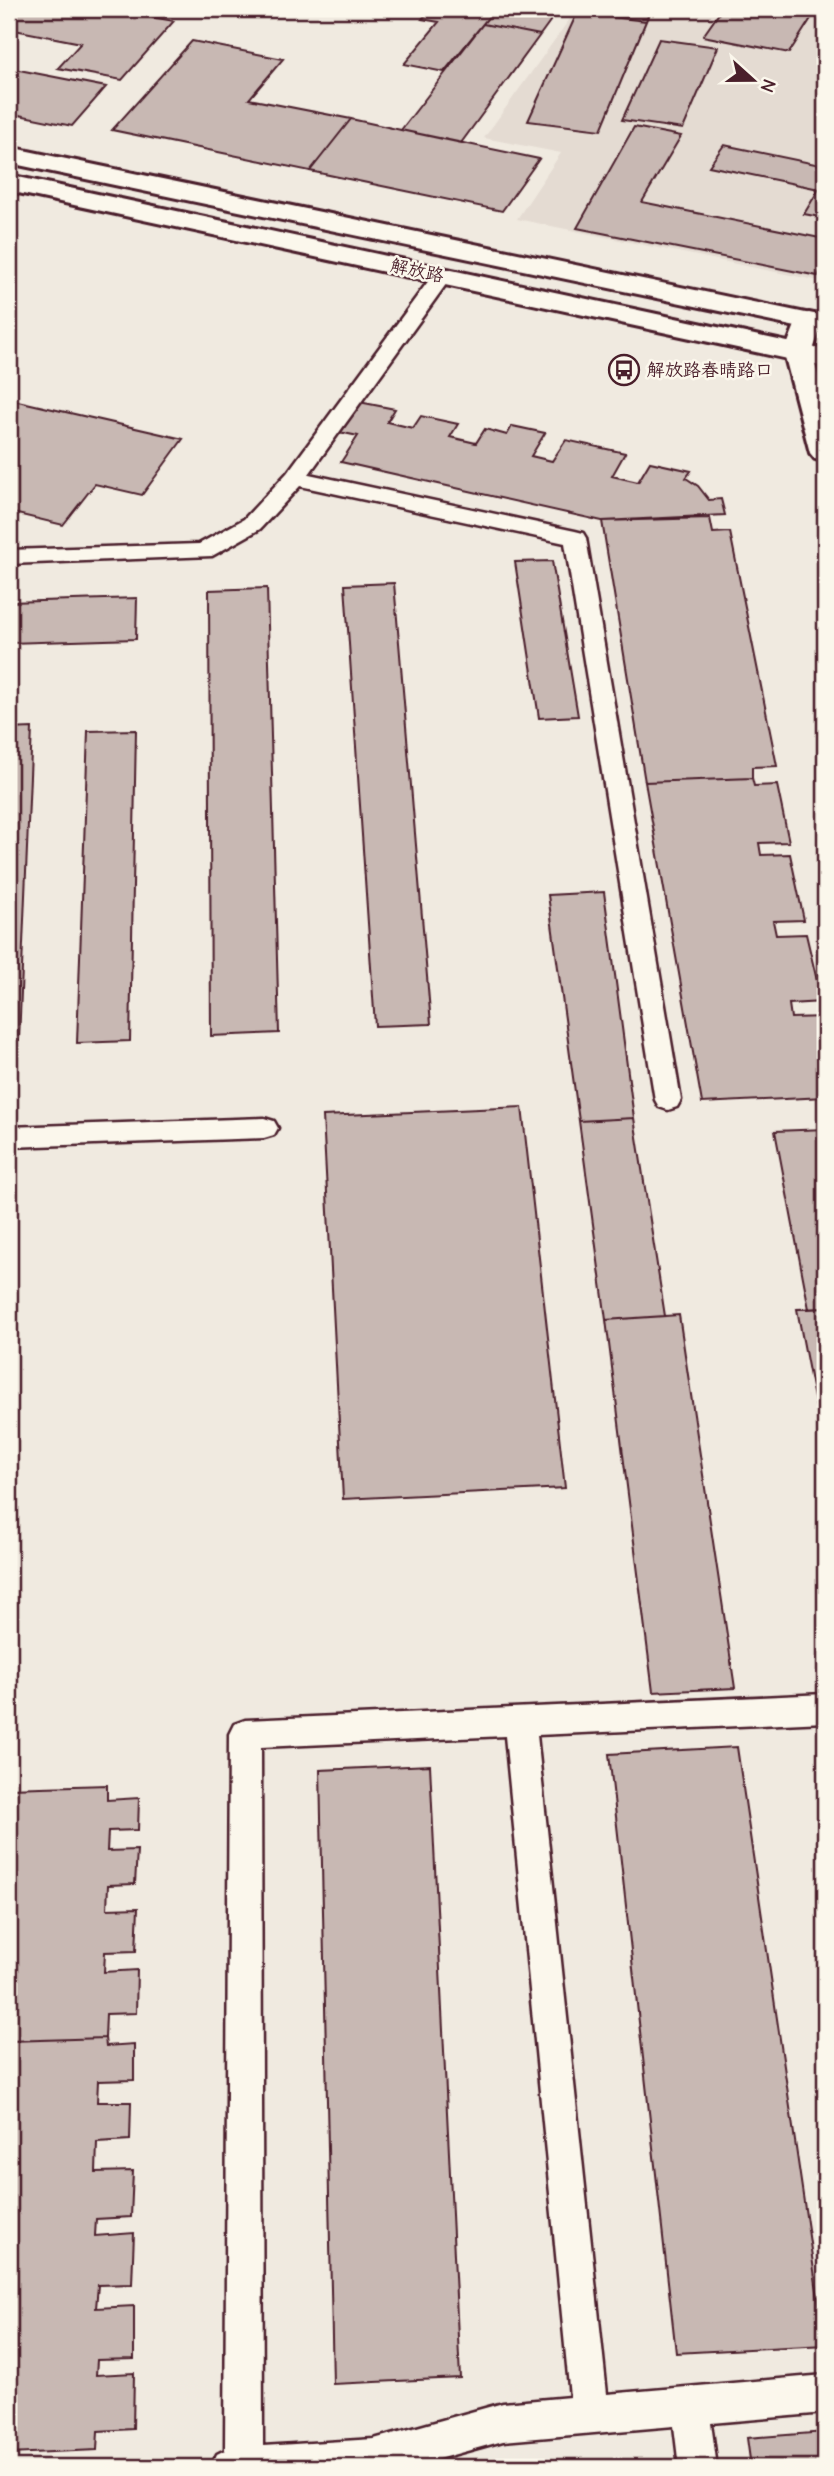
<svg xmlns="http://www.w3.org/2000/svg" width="834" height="2476" font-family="'Comic Neue','LXGW WenKai TC',sans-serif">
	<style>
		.built { fill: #e4dbd2 }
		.building { fill: #c8b8b3; stroke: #4a1f2b; stroke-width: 2 }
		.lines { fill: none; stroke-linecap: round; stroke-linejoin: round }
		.service-casing { stroke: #4a1f2b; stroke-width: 5 }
		.minor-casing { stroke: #4a1f2b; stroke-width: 6 }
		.primary-casing { stroke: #4a1f2b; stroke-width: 6 }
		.service { fill: #fbf7ec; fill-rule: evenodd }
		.minor { fill: #fbf7ec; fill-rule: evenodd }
		.primary { fill: #fbf7ec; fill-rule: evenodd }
		.labels { text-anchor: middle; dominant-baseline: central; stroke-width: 5; stroke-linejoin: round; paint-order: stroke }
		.far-street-label { font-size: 18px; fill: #4a1f2b; stroke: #fbf7ec }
		.far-poi-label { font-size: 18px; fill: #4a1f2b; stroke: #fbf7ec; text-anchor: start }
	</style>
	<rect width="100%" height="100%" fill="#f0eae0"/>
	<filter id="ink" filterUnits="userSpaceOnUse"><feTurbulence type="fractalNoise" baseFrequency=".0143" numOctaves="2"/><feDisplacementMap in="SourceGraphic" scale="14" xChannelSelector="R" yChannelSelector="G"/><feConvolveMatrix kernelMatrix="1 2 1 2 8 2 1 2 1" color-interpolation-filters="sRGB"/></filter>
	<g filter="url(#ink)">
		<path class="built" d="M577,9H825V282L517,219L561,153L484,138Z"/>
		<path class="building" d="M9,9H107L174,21L122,80L58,68L81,43L9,29Z
			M431,9H495L444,72L404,64L439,22L422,19Z
			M495,9H534L556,13L540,35L483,24Z
			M595,9H651L646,21L593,14Z
			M722,9H817L789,53L703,36Z
			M577,13L646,21L601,130L528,121Z
			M483,24L540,35L461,143L401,130Z
			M659,39L718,47L683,129L622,120Z
			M192,41L283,59L249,99L351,119L310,171L112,130Z
			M9,68L106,87L72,126L9,113Z
			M351,119L401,130L539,159L502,211L310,171Z
			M634,127L681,136L642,202L825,239V261L818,276L577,228Z
			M724,145L825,166V218L804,214L819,189L709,166Z
			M9,399L183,439L142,495L95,484L63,525L9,512Z
			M359,402L395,409L387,422L413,428L421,416L458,424L450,437L476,443L485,429L507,435L512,426L545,433L531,456L552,461L566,440L625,453L612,476L638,482L650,462L691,471L686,478L698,486L709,500L721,499L725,515L602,521L341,462L358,436L339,432Z
			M710,518L713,533L730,532L777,766L752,767V778L645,782L602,521Z
			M552,561L578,716L539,718L515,562Z
			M394,583L431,1024L375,1026L345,585Z
			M267,588L279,1033L211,1036L209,590Z
			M137,598L136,639L9,643V602Z
			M32,728L19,1040H9V729Z
			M136,730L130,1041L77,1043L88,731Z
			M752,778L754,786L777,785L789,842L759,843L761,855L790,854L804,920L773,921L776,935L806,934L822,1002L789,1004L791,1018L824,1017L825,1097L702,1103L645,782Z
			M604,892L634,1118L579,1121L548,895Z
			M522,1107L565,1488L343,1499L323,1116Z
			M634,1118L665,1316L606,1320L579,1121Z
			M825,1129V1308L809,1309L775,1131Z
			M825,1308V1456L797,1309Z
			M679,1315L735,1688L653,1692L606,1320Z
			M737,1747L825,2345L676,2353L609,1754Z
			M430,1765L460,2378L333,2384L320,1770Z
			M107,1785V1800L139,1798L138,1830L108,1831L107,1851L137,1850L135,1884L108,1885L107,1909L138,1908L136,1951L105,1952L104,1972L137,1970L136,2013L106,2014L105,2038L9,2041V1788Z
			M105,2038L106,2046L134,2044V2080L98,2081L97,2102H131L130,2140L97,2142L96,2172L133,2171L131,2217L96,2219L95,2236L134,2233L132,2284L98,2285L96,2308L134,2306V2359L97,2360L96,2375L134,2373L133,2429L98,2431L97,2450L9,2454V2041Z
			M825,2432V2467H751L747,2438Z"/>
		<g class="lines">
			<g class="service-casing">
				<path id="service" d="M442,270L449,272L452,276L309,474L575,531L583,533L586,538L681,1100L677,1107L668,1110L659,1107L655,1100L565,543L300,486L260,529L212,556L9,564V550L199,544L244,519L287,473L435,272Z
					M264,1118L274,1121L278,1128L274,1135L264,1138L9,1147V1127Z
					M825,1694V1722L537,1735L607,2394L825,2375V2413L711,2423L717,2467H679L674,2426L503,2441L409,2467H211L217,2454L225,2450L229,1734L234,1724L245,1720ZM505,1736L570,2397L503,2403L374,2439L263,2446L261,1747Z"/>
			</g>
			<g class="minor-casing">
				<path id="minor" d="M809,313L819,315L823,321L812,353L825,400V462L815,459L810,453L784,353L799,315Z"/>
			</g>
			<g class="primary-casing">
				<path id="primary" d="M9,147L825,317V333L9,163Z
					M9,175L825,350V367L9,191Z"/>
			</g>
			<use href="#service" class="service"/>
			<use href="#minor" class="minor"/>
			<use href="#primary" class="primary"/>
		</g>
	</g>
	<defs>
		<g id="bus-ring" transform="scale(1.575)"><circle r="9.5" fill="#fbf7ec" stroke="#4a1f2b" stroke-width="1.5"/><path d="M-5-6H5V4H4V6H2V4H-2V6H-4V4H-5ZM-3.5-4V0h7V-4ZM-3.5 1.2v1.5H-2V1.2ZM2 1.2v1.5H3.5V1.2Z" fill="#4a1f2b"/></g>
	</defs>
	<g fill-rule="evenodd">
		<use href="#bus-ring" x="624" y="370"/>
	</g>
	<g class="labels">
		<g class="far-street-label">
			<text transform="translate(417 271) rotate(12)">解放路</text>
		</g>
		<g class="far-poi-label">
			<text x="647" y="370">解放路春晴路口</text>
		</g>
	</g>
	<rect width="834" height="2476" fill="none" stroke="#fbf7ec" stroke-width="35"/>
	<rect x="18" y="18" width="799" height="2441" fill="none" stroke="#4a1f2b" stroke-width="2.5" filter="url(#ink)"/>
	<g transform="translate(753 80) rotate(111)" stroke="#fbf7ec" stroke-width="5" paint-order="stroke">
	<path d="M0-5L12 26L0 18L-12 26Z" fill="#4a1f2b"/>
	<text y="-10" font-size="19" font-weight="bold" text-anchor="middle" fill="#4a1f2b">N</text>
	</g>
</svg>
